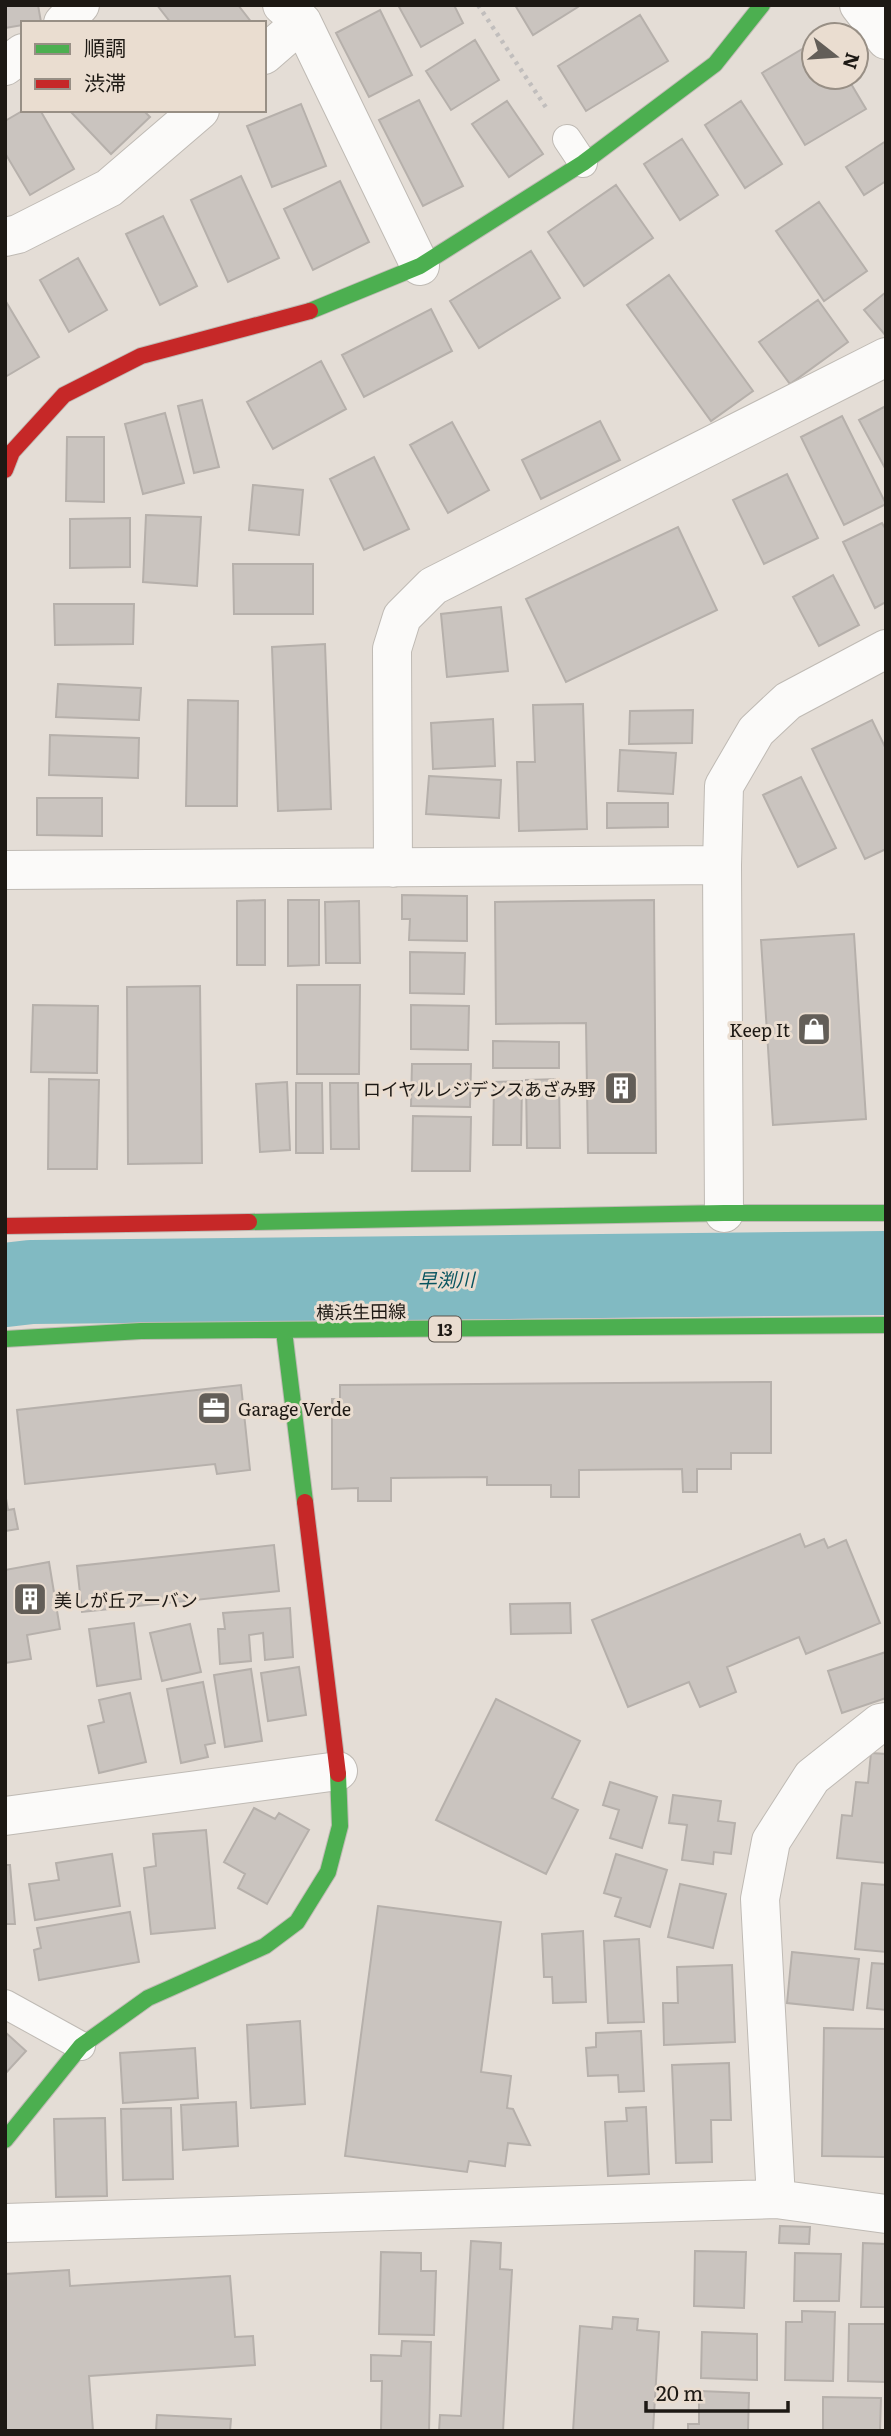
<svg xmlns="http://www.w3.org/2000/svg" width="891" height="2436" font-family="Literata,'Noto Sans JP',serif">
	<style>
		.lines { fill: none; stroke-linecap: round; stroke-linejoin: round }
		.river { stroke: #81bac2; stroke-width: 84 }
		.building { fill: #cac4bf; stroke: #b6b0ab; stroke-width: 2 }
		.lane-casing { stroke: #bfbab4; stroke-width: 30 }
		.street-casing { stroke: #bfbab4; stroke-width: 40 }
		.fast-casing { stroke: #bfbab4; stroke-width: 18 }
		.jam-casing { stroke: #bfbab4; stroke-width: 18 }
		.path { stroke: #c1bebd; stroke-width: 4.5; stroke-dasharray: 3.5 5; stroke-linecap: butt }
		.lane { stroke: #fbfaf9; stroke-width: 28 }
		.street { stroke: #fbfaf9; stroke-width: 38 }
		.fast { stroke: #4caf50; stroke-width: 16 }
		.jam { stroke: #c62828; stroke-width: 16 }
		.labels { text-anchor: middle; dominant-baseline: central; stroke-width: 6; stroke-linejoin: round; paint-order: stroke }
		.shield { fill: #eaddd0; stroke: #5a544c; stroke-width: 2 }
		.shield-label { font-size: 16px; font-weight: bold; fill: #1d1914 }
		.poi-label { font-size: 18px; fill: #1d1914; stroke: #eaddd0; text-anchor: end }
		.street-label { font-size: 18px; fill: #1d1914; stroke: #eaddd0 }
		.water-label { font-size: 19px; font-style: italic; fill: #07545f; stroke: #eaddd0 }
	</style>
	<rect width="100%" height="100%" fill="#e4ddd6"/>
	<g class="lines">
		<path class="river" d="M5,1285L31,1282L886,1273"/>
	</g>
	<path class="building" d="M5,5H38L41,22L23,23V25L5,28Z
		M157,5H238L252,23H171Z
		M398,5H454L463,23L421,47Z
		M515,5H581L533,35Z
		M380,10L412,75L369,97L336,33Z
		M640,15L668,61L586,111L558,66Z
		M475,40L499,80L451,110L426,71Z
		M814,42V77H847L866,109L805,145L762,73Z
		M419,100L463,186L423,206L379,120Z
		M507,101L543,154L509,177L472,124Z
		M741,101L782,164L745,188L705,125Z
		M301,104L326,166L272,187L247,126Z
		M24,110H40L74,169L30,195L5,153V121Z
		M69,110H143L150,117L111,154Z
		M682,139L718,195L680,220L644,164Z
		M886,141V181L864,195L846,167Z
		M241,176L279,258L228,282L191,200Z
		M340,181L369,242L313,270L284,209Z
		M616,185L653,238L584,286L548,232Z
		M819,202L867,271L824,301L776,231Z
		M163,216L197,286L160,305L126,234Z
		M531,251L560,298L479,348L450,301Z
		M78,258L107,310L69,332L40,280Z
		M669,275L753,391L711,421L627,305Z
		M886,292V336L864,310Z
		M5,300L39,357L5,377Z
		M818,300L848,342L790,384L759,342Z
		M431,309L452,351L364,397L342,355Z
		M321,361L346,409L273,449L247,402Z
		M202,400L219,467L194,473L178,406Z
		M886,406V470L859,420Z
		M165,413L184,483L143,494L125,424Z
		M842,416L886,504L844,525L801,437Z
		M600,421L620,460L541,499L522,460Z
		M452,422L489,490L448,513L410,445Z
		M67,437H104V502L66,501Z
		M374,457L409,529L364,550L330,479Z
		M787,474L818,538L764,564L733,500Z
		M253,485L303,490L299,535L249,530Z
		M146,515L201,517L197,586L143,582Z
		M130,518V567L70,568V519Z
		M882,523L886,530V602L875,608L843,542Z
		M678,527L717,610L566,682L526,599Z
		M233,564H313V614H234Z
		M833,575L859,625L819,646L793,597Z
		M54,604H134L133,644L55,645Z
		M501,607L508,671L447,677L441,614Z
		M325,644L331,809L278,811L272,647Z
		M58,684L141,688L139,720L56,717Z
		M188,700L238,701L237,806H186Z
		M583,704L587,829L519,831L517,762H535L533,705Z
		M693,710L692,743L629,744L630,711Z
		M493,719L495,766L433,769L431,723Z
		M872,720L886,749V849L865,859L812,749Z
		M50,735L139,738L138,778L49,775Z
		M620,750L676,753L673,794L618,791Z
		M429,776L501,780L499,818L426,814Z
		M801,777L836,848L798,867L763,795Z
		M37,798H102V836L37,835Z
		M607,803H668V827L607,828Z
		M402,895L467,896V941L409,940L410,919H402Z
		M265,900V965H237V901Z
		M288,900H319V965L288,966Z
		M654,900L656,1153H588L586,1023L496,1024L495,902Z
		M359,901L360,963H326L325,902Z
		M854,934L866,1119L773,1125L761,940Z
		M410,952L465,953L464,994L410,993Z
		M297,985H360L359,1074H297Z
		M200,986L202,1163L128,1164L127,987Z
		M33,1005L98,1006L97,1073L31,1072Z
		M411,1005L469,1006L468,1050L411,1049Z
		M493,1041L559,1042V1068H493Z
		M412,1064H471L470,1107L411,1106Z
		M49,1079L99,1080L97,1169H48Z
		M559,1079L560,1148H527L526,1080Z
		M522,1081L521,1145H493L494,1082Z
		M287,1082L290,1150L260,1152L256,1084Z
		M296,1083H322L323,1153H296Z
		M330,1083H358L359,1149H331Z
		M413,1116L471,1117L470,1171H412Z
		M771,1382V1453H731V1469H697V1492H683L682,1469L579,1470V1497H551V1485H487V1477L391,1478V1501H358V1488L332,1489V1399H340V1385Z
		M241,1385L250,1470L217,1474L215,1464L25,1484L17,1410Z
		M5,1493L8,1510L14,1509L18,1529L5,1531Z
		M800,1534L805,1547L824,1539L828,1548L846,1540L880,1623L806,1654L799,1637L727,1667L736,1692L700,1707L689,1682L628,1707L592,1620Z
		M274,1545L279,1591L82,1612L77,1566Z
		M49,1562L60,1629L27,1635L31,1659L5,1663V1570Z
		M570,1603L571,1633L511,1634L510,1604Z
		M290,1608L293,1657L265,1660L263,1633L249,1635L251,1661L220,1664L218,1629H225L223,1613Z
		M134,1623L141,1679L97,1686L89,1629Z
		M190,1624L201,1672L162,1681L150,1633Z
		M886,1652V1698L842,1713L828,1671Z
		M299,1667L306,1715L268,1721L261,1673Z
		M251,1669L262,1741L225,1747L214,1675Z
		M203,1682L215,1743L205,1745L208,1757L181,1763L167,1689Z
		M130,1693L146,1762L99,1773L88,1726L104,1722L99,1700Z
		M496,1699L580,1741L552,1798L578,1810L546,1874L436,1820Z
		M871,1753L886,1754V1863L837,1858L842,1815L852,1816L856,1782L868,1783Z
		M610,1782L657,1797L642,1848L610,1838L619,1810L603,1805Z
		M673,1795L721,1801L718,1821L735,1823L731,1854L714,1852L713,1864L682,1860L687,1825L669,1823Z
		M254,1808L275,1819L279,1813L309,1830L267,1904L238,1888L245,1874L224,1862Z
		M206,1830L215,1928L151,1934L144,1868L156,1866L153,1834Z
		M112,1854L120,1906L35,1920L29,1884L59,1880L56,1863Z
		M616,1854L667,1870L650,1927L615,1916L621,1898L604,1893Z
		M5,1865H10L15,1924H5Z
		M862,1883L886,1885V1952L855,1949Z
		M680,1884L726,1894L713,1948L668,1937Z
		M378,1906L501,1922L481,2072L511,2076L507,2108L513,2109L530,2145L508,2143L505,2166L469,2161L467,2172L345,2156Z
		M130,1912L139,1962L39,1980L34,1950L41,1948L37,1928Z
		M583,1931L586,2002L553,2003L552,1977H544L542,1934Z
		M639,1939L644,2022L608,2023L604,1941Z
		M792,1952L859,1959L853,2010L787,2003Z
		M872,1963L886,1964V2010L867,2008Z
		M732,1965L735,2042L664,2045L663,2003H678L677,1967Z
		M300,2021L305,2104L251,2108L247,2025Z
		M824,2028L886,2029V2157L822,2156Z
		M641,2031L644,2091L619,2092L618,2075L588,2076L586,2048L596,2047V2033Z
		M5,2032L26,2051L5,2074Z
		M195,2048L198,2098L123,2103L120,2053Z
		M729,2063L731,2120H711L712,2162L676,2163L672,2065Z
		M236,2102L238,2146L183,2150L181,2105Z
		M646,2107L649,2174L608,2176L605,2122L627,2121L626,2108Z
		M171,2108L173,2179L123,2180L121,2109Z
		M105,2118L107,2196L56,2197L54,2119Z
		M780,2226L810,2227L809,2244L779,2243Z
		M471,2241L501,2243L500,2269L512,2270L503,2431H439L440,2415L461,2416Z
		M863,2243L886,2244V2307H861Z
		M695,2251L746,2252L744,2308L694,2306Z
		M381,2252L421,2253V2271H436L434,2335L379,2334Z
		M795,2253L841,2254L839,2301H794Z
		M69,2270L70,2286L230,2276L235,2337L253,2336L255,2365L89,2376L93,2431H5V2274Z
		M802,2311L835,2312L833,2381L785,2380L786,2322H802Z
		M613,2317L638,2319L637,2330L659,2332L653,2431H573L580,2326L612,2329Z
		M849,2324H886V2382L848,2381Z
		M702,2332L757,2334V2380L701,2378Z
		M402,2341L431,2342L429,2431H381L382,2381H371V2355L401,2356Z
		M699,2391L749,2393L748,2431H688V2424H699Z
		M823,2397L881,2398L880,2431H823Z
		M157,2415L231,2419L230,2431H156Z"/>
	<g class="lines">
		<g class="lane-casing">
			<path id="lane" d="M567,139L583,163
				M5,2004L81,2046"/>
		</g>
		<g class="street-casing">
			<path id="street" d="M282,5L302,22L420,266
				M859,5L886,40
				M63,23L80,5
				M264,55L302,22
				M5,66L23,53
				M5,237L18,234L109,188L200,110
				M393,868L392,649L402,617L433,586L886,357
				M5,870L722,865
				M724,1213L722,865L724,786L756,731L788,701L886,649
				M5,1816L338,1771
				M776,2199L760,1899L771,1841L812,1777L880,1723L886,1722
				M5,2223L776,2199L886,2214"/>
		</g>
		<g class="fast-casing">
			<path id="fast" d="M310,311L420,266L583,163L715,64L762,5
				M249,1222L724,1213H886
				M284,1331L305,1502
				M5,1339L141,1331L886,1325
				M5,2140L81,2046L148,1998L265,1946L297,1922L328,1872L340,1826L338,1774"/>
		</g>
		<g class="jam-casing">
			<path id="jam" d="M5,470L12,452L64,395L141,356L310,311
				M5,1226L249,1222
				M305,1502L338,1774"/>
		</g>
		<path class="path" d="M478,5L547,109"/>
		<use href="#lane" class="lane"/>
		<use href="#street" class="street"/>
		<use href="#fast" class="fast"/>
		<use href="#jam" class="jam"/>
	</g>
	<defs>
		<g id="shop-square" transform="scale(1.75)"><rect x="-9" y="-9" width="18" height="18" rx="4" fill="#635e58" stroke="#eaddd0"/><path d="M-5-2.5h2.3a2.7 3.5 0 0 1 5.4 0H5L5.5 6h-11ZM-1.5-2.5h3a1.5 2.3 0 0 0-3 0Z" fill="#fff"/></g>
		<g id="building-square" transform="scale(1.75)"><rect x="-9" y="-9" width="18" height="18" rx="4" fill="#635e58" stroke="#eaddd0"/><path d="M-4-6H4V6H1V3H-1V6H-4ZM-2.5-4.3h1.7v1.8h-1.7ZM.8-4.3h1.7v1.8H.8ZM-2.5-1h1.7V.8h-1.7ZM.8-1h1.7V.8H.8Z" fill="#fff"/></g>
		<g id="office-square" transform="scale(1.75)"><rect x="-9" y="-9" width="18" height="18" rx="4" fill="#635e58" stroke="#eaddd0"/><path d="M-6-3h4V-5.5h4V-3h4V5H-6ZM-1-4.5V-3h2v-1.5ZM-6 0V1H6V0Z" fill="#fff"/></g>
	</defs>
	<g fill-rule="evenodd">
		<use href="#shop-square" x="814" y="1029"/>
		<use href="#building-square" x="621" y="1088"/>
		<use href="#office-square" x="214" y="1408"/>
		<use href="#building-square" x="30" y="1599"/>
	</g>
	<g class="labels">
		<rect class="shield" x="429" y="1316.5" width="32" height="25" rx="5"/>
		<g class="shield-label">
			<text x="445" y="1329">13</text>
		</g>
		<g class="poi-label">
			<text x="790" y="1029">Keep It</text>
			<text x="596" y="1088">ロイヤルレジデンスあざみ野</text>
			<text x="238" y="1408" text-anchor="start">Garage Verde</text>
			<text x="54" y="1599" text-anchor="start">美しが丘アーバン</text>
		</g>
		<g class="street-label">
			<text transform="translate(361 1311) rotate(-1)">横浜生田線</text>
		</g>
		<g class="water-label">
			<text transform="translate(446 1279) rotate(-1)">早渕川</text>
		</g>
	</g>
	<rect width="891" height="2436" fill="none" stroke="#1d1914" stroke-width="14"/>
	<rect x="21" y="21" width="245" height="91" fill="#eaddd0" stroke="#988f85" stroke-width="2"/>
	<rect x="35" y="44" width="35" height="10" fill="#4caf50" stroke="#988f85" stroke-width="2"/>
	<text x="84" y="56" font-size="21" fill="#1d1914">順調</text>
	<rect x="35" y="79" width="35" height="10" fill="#c62828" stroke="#988f85" stroke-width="2"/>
	<text x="84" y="91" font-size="21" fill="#1d1914">渋滞</text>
	<g transform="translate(835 56) rotate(107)"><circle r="33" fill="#eaddd0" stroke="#988f85" stroke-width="2"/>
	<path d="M0-5L12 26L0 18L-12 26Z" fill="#635e58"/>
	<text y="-10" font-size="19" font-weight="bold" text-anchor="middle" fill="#1d1914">N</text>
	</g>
	<path d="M646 2401v10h142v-10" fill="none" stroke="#1d1914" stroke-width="3.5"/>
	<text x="656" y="2401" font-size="21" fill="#1d1914" stroke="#eaddd0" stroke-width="5" paint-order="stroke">20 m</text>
</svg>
